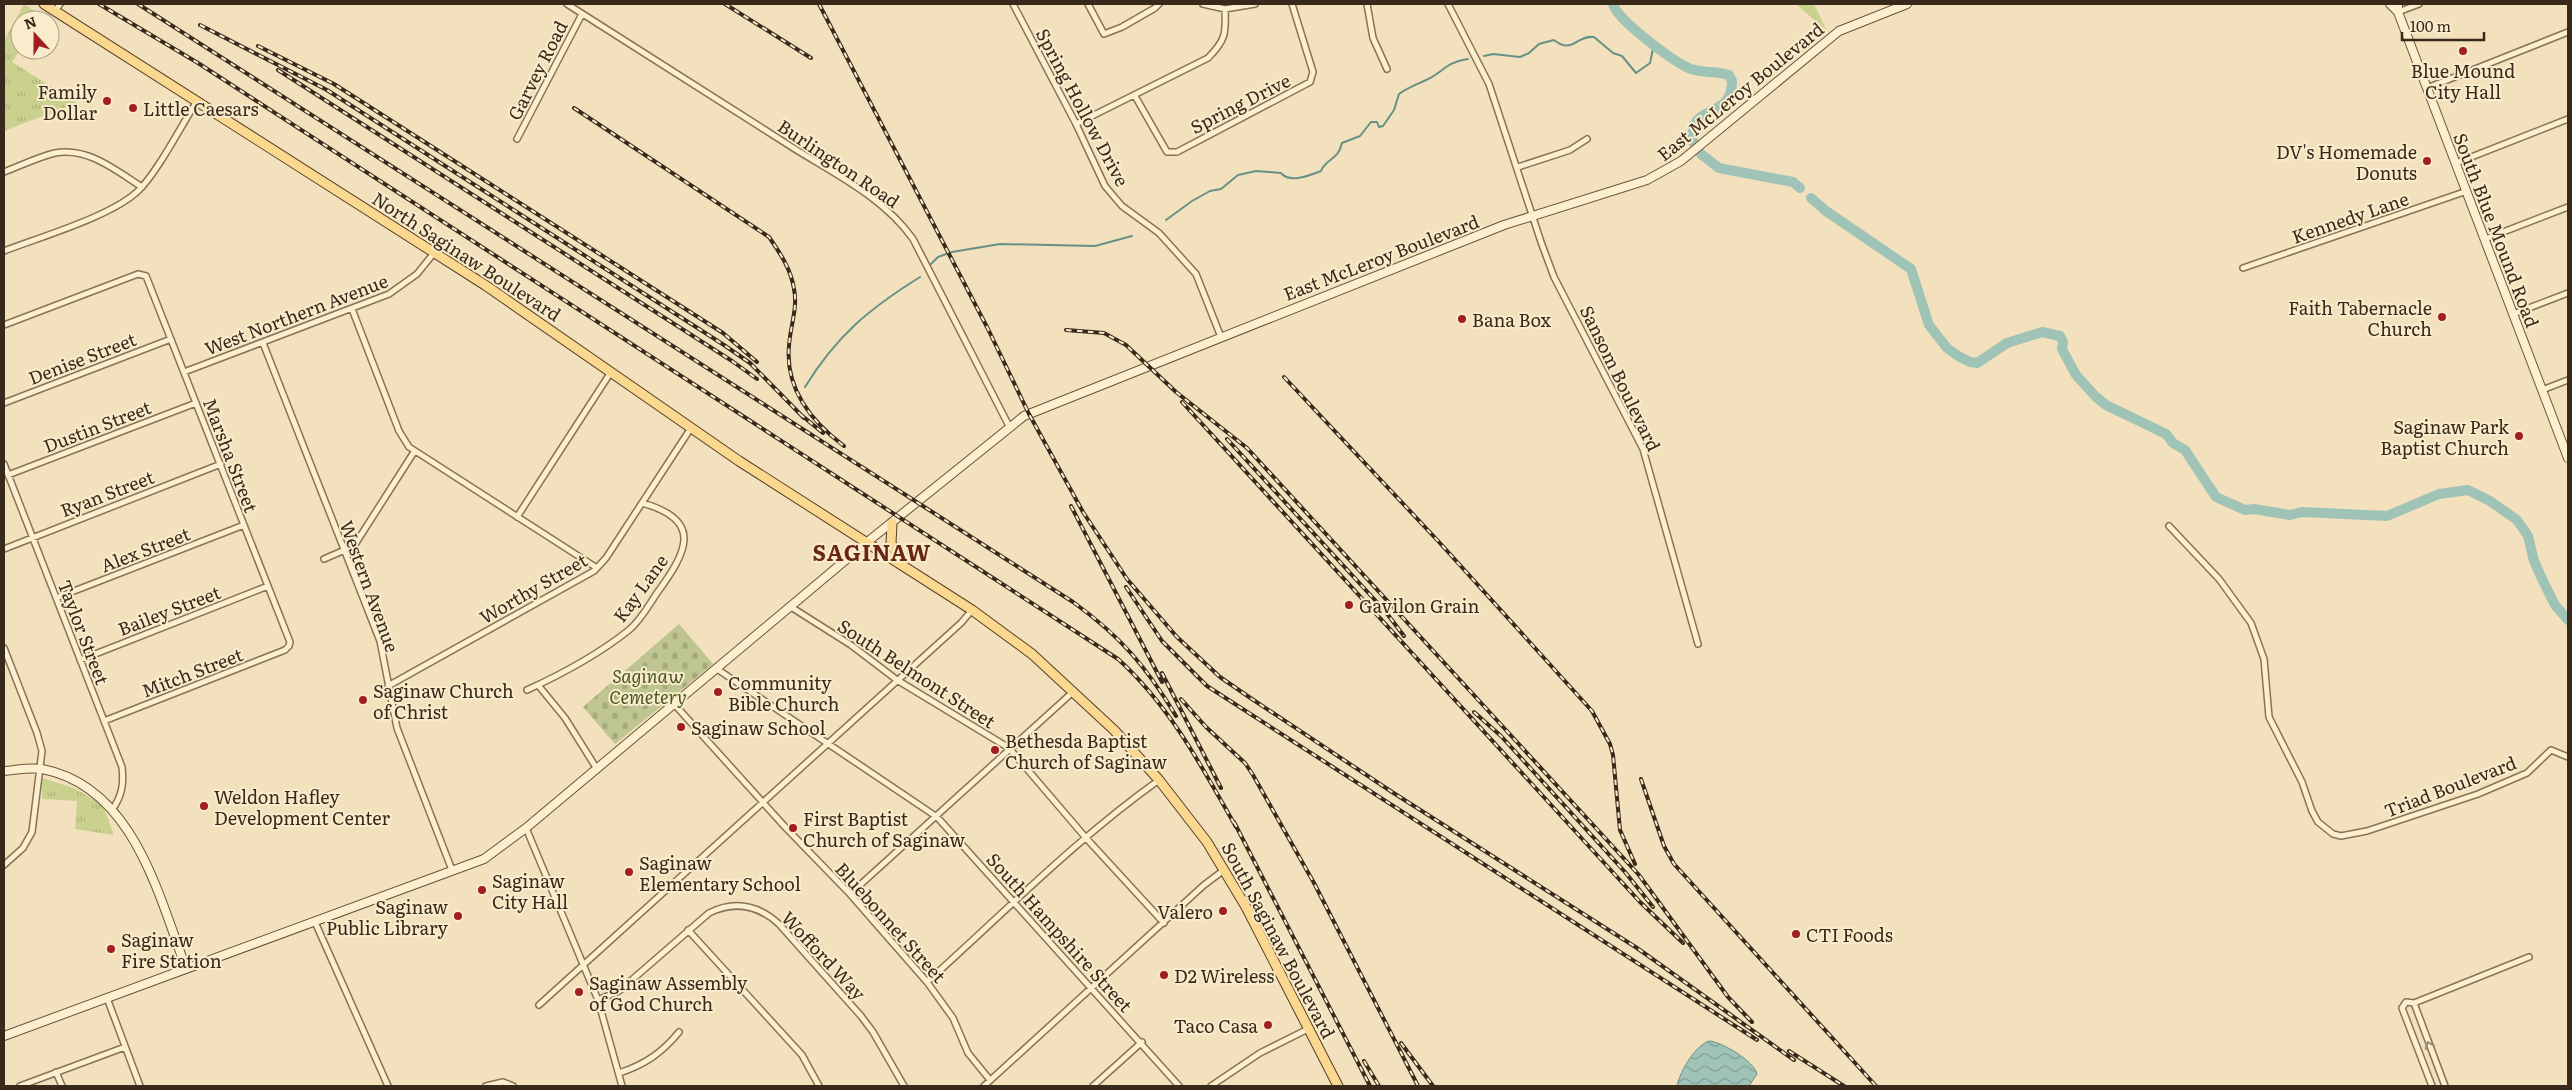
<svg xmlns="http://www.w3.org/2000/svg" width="2572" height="1090" font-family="Literata,serif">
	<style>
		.grass { fill: url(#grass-tufts) }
		.forest { fill: url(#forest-firs) }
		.cemetery { fill: url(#cemetery-stones) }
		.water { fill: url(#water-waves); stroke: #679186 }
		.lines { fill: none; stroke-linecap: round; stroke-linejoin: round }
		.stream { stroke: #679186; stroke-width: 2 }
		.river { stroke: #a0c3b8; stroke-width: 10 }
		.street-casing { stroke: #8b7154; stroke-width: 8 }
		.secondary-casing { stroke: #6d5237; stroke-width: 10 }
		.primary-casing { stroke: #583e29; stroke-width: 11 }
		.street { stroke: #fcefd0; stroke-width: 5 }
		.secondary { stroke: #fcefd0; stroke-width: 8 }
		.primary { stroke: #fad88f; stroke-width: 9 }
		.rail-casing { stroke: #39291a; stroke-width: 4 }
		.rail { stroke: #f9eccc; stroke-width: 2; stroke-dasharray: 5.5; stroke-linecap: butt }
		.oneway { stroke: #9a8c75 }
		.poi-dot { fill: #a11d20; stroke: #f9eccc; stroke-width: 2 }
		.labels { text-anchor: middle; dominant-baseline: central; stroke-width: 4; stroke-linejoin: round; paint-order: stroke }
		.street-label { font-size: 18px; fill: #39291a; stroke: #f9eccc }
		.poi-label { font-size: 18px; fill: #39291a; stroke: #f9eccc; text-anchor: start }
		.park-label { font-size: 18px; font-style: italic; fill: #4a581f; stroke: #f9eccc }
		.district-label { font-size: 22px; font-weight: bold; letter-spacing: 1px; fill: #6a2615; stroke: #f9eccc }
	</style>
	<defs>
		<pattern id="grass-tufts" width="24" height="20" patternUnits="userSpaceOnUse" patternTransform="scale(1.25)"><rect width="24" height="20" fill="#cad18f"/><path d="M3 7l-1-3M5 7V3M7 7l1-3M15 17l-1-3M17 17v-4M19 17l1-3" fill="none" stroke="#aeb37b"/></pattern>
		<pattern id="forest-firs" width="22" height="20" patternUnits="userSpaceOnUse" patternTransform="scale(1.25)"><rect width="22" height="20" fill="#cad18f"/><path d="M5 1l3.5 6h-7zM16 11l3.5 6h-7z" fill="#aeb37b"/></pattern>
		<pattern id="cemetery-stones" width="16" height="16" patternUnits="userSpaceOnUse" patternTransform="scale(1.25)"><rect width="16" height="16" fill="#bfc590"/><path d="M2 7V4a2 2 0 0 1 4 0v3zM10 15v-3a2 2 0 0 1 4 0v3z" fill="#a5a97c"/></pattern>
		<pattern id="water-waves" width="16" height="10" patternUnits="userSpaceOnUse" patternTransform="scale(1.25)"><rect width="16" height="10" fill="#a0c3b8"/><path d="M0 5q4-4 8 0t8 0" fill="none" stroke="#839e95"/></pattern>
	</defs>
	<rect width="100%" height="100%" fill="#f2e1bc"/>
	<path class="grass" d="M24,4L42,16L40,20H20V50L12,62L77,103L4,131V41Z
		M42,778L74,788L102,804L114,835L75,829L77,801L42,799Z"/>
	<path class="forest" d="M1796,4H1814L1827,31Z"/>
	<path class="cemetery" d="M679,624L713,664L615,744L583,707Z"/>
	<path class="water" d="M1709,1041C1722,1042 1754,1061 1757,1074L1749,1086H1677C1680,1071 1695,1046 1709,1041Z"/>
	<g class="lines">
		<path class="stream" d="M1484,56L1493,54L1520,57L1529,53L1539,44L1554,40C1573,55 1575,35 1594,37L1613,53L1622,56L1636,73L1650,63L1654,44
			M1166,220L1192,201L1210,191L1221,189L1238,175L1256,171L1281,173C1290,184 1310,175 1321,171C1326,158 1338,161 1342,143L1360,136L1371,122H1377L1379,127L1383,126L1394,110L1399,94C1407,88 1415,85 1424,81C1442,74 1445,62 1468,59
			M931,264L938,257L952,252L1000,244L1095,246L1132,236
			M805,387C837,335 869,309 920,277"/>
		<path class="river" d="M1613,4C1616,19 1675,63 1691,69C1703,73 1716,71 1729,75L1732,81C1732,122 1687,101 1693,142
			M1701,154L1719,168L1793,182L1800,188
			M1811,198L1826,211L1911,269L1929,325L1947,348L1958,356L1970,362L1977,363L2007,343L2042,332L2060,336L2063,342L2062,349L2076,375L2096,397L2106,405L2166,434L2173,443L2185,450L2216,497L2245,510L2254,509L2290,515L2302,512L2387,516L2439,494L2468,490L2490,501L2517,520L2528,536L2534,561L2542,579L2555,605L2568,620"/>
		<g class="street-casing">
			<path id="street" d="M567,4C639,50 711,96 784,142C828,171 881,194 913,239L1009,426
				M1013,4L1076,124L1105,186L1122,206L1159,233L1196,274L1221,337
				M1088,4L1104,34L1122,27L1155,8L1159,4
				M1203,4L1225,9L1255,4
				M1367,4L1373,38L1387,69
				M1448,4L1489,84L1541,242L1554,277L1643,449L1698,644
				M55,11L60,4
				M2398,12L2419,4
				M2427,88L2568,32
				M1135,96L1167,152H1177L1310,82L1313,72L1292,4
				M1076,124L1208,58C1226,40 1226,33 1225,9
				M517,139L582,14
				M2456,163L2568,119
				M1518,167L1570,150L1587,139
				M4,172C20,166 38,157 55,153C88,147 115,170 142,187
				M2485,239L2568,207
				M4,251C40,237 113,216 139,190C158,171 181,126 197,101
				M2243,268L2467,191
				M352,309L399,431L409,447L597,568
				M2513,314L2568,293
				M4,325L138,274L146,276L290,642L289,646L285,650L104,721
				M263,343L380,641L397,728L452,870
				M184,372L389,294L417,274L434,253
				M2542,390L2568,380
				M4,403L171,339
				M4,464L122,767C124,784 122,796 112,810
				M8,475L196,403
				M517,517L611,372
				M2169,526L2219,579L2251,623L2264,659L2269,717L2302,782L2312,811L2318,822L2333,834L2341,836L2367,831L2478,794L2527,773L2551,750L2568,757
				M4,549L221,464
				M324,559L354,546L414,452
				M56,598L244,525
				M791,607L851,645L897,680L1009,748L1086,838L1164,923
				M4,648L37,733L42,751L32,832L23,848L4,865
				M80,660L268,586
				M717,669L937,817L1179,1086
				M538,685L565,718L597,769
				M388,686L594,571L606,558L691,428
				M527,690C562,674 599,654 629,630C641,620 649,605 657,593C687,552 704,520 642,503
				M675,705L786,828L850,894L927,982L953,1018L968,1053L990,1080
				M526,828L598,1000L622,1086
				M850,894L1074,691
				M315,922L388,1086
				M688,930L802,1055L819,1086
				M927,982C1003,914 1076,839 1159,780
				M107,998L140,1086
				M598,1000L619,991L709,913C735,900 758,905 779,924L861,1016L873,1032L904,1086
				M2414,1003L2445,1086
				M539,1005L961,623L972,610
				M56,1072L62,1086
				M619,1073C644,1065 662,1053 679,1032
				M20,1086L125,1047
				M486,1086L503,1082L513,1086
				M984,1086L1204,885L1224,870
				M1093,1086L1142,1042
				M1211,1086L1260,1053L1308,1029
				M2432,1086L2402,1008L2406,1002L2414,1003L2529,957"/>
		</g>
		<g class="secondary-casing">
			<path id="secondary" d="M2390,4L2398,12
				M2398,4V12L2568,458
				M4,771C16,770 30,767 42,769C133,786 158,894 186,968
				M4,1036L484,859L526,828L866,543L1024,416L1504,225L1647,180L1681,161L1839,31L1907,4"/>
		</g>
		<g class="primary-casing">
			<path id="primary" d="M44,4L485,285L739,461L972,610L1032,654L1114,730L1159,780L1207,842L1246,907L1338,1086
				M892,523L891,543L902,565"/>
		</g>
		<use href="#street" class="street"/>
		<use href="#secondary" class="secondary"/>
		<use href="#primary" class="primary"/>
		<g class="rail-casing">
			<path id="rail" d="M99,4L198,63L1118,659C1170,706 1202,767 1236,827
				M138,4L1073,602C1120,636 1146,666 1176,716
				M725,4L811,58
				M819,4L988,329L1029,414L1083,512L1127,579L1177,637L1220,677L1249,697L1392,792L1637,948L1794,1060
				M200,25L327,90L724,345L750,363L804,418
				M258,46L334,84L723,333L757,362
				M278,70L732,361L757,379
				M574,108L769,237C780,253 791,269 794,289C798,308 790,327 789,346C785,389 812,422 844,446
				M1066,330L1104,333L1126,345L1176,392L1247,448L1639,875L1728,997L1752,1022
				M1284,377L1439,542L1592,711L1610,744L1613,755L1620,830L1635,864
				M1182,402L1640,902L1683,943
				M800,414L823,433
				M1227,439L1385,611L1404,636
				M1071,506L1162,682
				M1126,587L1162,641L1207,686L1757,1040
				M1162,673L1221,788
				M1181,699L1206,727L1245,763L1253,775L1314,883L1418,1086
				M1474,712L1501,736L1625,872L1653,907
				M1641,779L1664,846L1674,864L1876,1086
				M1234,822L1370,1086
				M1401,1043L1433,1086
				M1789,1051L1844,1086
				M1364,1061L1379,1086"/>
		</g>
		<use href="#rail" class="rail"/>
	</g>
	<defs><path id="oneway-chevron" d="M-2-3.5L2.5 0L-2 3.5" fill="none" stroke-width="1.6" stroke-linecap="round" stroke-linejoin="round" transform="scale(1.25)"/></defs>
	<use class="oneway" href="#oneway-chevron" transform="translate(2429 1045) rotate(-111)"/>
	<g class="poi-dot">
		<circle cx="2463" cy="51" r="5"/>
		<circle cx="107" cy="101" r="5"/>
		<circle cx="133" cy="108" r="5"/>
		<circle cx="2427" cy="161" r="5"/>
		<circle cx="2442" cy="317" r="5"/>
		<circle cx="1462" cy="319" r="5"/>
		<circle cx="2519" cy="436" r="5"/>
		<circle cx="1349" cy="605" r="5"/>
		<circle cx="718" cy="692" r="5"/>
		<circle cx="363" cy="700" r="5"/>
		<circle cx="681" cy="727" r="5"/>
		<circle cx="995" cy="750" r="5"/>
		<circle cx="204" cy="806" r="5"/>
		<circle cx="793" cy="828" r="5"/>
		<circle cx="629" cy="872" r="5"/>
		<circle cx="482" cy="890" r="5"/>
		<circle cx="1223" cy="911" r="5"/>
		<circle cx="458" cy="916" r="5"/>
		<circle cx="1796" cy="934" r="5"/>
		<circle cx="111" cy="949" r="5"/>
		<circle cx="1164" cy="975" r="5"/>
		<circle cx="579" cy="992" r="5"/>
		<circle cx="1268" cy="1025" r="5"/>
	</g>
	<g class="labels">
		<g class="street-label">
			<text transform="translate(537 70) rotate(-63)">Garvey Road</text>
			<text transform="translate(1740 91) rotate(-39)">East McLeroy Boulevard</text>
			<text transform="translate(1240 103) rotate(-27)">Spring Drive</text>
			<text transform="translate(1083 107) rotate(62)">Spring Hollow Drive</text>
			<text transform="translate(839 163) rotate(34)">Burlington Road</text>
			<text transform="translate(2350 217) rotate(-19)">Kennedy Lane</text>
			<text transform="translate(2497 230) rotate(69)">South Blue Mound Road</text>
			<text transform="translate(467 256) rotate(33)">North Saginaw Boulevard</text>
			<text transform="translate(1381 257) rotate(-21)">East McLeroy Boulevard</text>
			<text transform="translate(296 314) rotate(-21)">West Northern Avenue</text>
			<text transform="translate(82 358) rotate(-21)">Denise Street</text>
			<text transform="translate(1621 378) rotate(64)">Sansom Boulevard</text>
			<text transform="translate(97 426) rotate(-21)">Dustin Street</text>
			<text transform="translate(231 455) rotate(69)">Marsha Street</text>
			<text transform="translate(107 493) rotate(-21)">Ryan Street</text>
			<text transform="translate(145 549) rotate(-21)">Alex Street</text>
			<text transform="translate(370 586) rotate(70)">Western Avenue</text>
			<text transform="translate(533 588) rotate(-30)">Worthy Street</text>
			<text transform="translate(640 588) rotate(-54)">Kay Lane</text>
			<text transform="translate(169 610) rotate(-21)">Bailey Street</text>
			<text transform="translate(84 632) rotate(69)">Taylor Street</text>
			<text transform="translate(192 672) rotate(-21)">Mitch Street</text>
			<text transform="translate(917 673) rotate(33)">South Belmont Street</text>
			<text transform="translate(2450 786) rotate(-21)">Triad Boulevard</text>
			<text transform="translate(891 922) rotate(48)">Bluebonnet Street</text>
			<text transform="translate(1060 932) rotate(48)">South Hampshire Street</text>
			<text transform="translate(1279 940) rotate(62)">South Saginaw Boulevard</text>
			<text transform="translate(824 955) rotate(47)">Wofford Way</text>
		</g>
		<g class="poi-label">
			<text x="2463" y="70" text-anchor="middle">Blue Mound<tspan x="2463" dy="21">City Hall</tspan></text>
			<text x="97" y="91" text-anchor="end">Family<tspan x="97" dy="21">Dollar</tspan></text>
			<text x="143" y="108">Little Caesars</text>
			<text x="2417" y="151" text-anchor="end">DV's Homemade<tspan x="2417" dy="21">Donuts</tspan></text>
			<text x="2432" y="307" text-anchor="end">Faith Tabernacle<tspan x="2432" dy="21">Church</tspan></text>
			<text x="1472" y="319">Bana Box</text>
			<text x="2509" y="426" text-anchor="end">Saginaw Park<tspan x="2509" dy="21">Baptist Church</tspan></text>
			<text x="1359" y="605">Gavilon Grain</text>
			<text x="728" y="682">Community<tspan x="728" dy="21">Bible Church</tspan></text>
			<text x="373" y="690">Saginaw Church<tspan x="373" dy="21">of Christ</tspan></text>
			<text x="691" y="727">Saginaw School</text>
			<text x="1005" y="740">Bethesda Baptist<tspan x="1005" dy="21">Church of Saginaw</tspan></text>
			<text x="214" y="796">Weldon Hafley<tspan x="214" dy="21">Development Center</tspan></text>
			<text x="803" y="818">First Baptist<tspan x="803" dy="21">Church of Saginaw</tspan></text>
			<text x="639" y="862">Saginaw<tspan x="639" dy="21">Elementary School</tspan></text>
			<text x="492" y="880">Saginaw<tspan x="492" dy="21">City Hall</tspan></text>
			<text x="448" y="906" text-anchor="end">Saginaw<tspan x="448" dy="21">Public Library</tspan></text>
			<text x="1213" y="911" text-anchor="end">Valero</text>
			<text x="1806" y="934">CTI Foods</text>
			<text x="121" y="939">Saginaw<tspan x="121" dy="21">Fire Station</tspan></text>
			<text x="1174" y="975">D2 Wireless</text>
			<text x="589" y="982">Saginaw Assembly<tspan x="589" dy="21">of God Church</tspan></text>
			<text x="1258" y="1025" text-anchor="end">Taco Casa</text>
		</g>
		<g class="park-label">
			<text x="648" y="675">Saginaw<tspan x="648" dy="21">Cemetery</tspan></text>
		</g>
		<g class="district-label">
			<text x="872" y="551">SAGINAW</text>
		</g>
	</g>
	<rect width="2572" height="1090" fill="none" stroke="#39291a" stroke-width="10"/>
	<g transform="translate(35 35) rotate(339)"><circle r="24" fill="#f9eccc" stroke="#ac9e85"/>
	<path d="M0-4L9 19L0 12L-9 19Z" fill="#a11d20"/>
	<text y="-8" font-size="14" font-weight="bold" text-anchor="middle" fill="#39291a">N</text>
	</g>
	<path d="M2402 32v8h82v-8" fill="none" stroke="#39291a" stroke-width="2.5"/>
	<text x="2410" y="32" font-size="15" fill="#39291a" stroke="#f9eccc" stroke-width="4" paint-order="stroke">100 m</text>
</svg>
